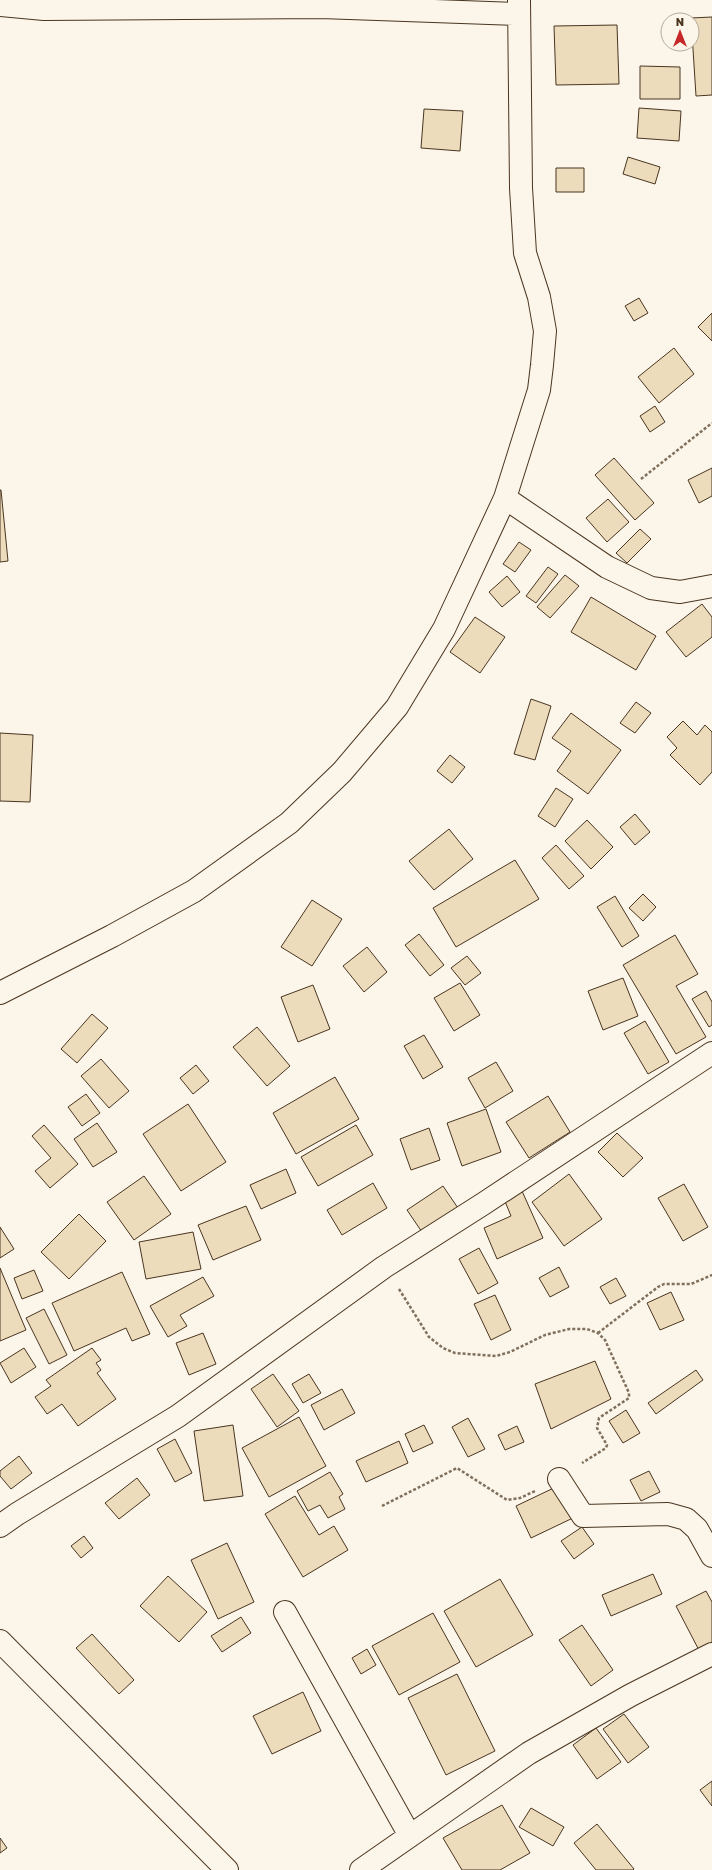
<svg xmlns="http://www.w3.org/2000/svg" width="712" height="1870" font-family="'Golos Text',sans-serif">
	<style>
		.building { fill: #ecdcbc; stroke: #4a3520 }
		.lines { fill: none; stroke-linecap: round; stroke-linejoin: round }
		.street-casing { stroke: #4a3520; stroke-width: 24 }
		.path { stroke: #7f6f5c; stroke-width: 2.5; stroke-dasharray: 3 2; stroke-linecap: butt }
		.street { stroke: #fbf6e9; stroke-width: 22 }
	</style>
	<rect width="100%" height="100%" fill="#fbf6e9"/>
	<path class="building" d="M712,17V95L696,96L691,18Z
		M617,25L619,84L556,85L554,26Z
		M640,66L680,67V99H640Z
		M639,108L681,111L679,141L637,138Z
		M424,109L463,111L460,151L421,148Z
		M628,157L660,167L655,184L623,174Z
		M556,168H584V192H556Z
		M639,298L648,313L634,321L625,306Z
		M712,313V341L698,327Z
		M674,348L694,374L659,403L638,377Z
		M655,406L665,422L650,432L640,416Z
		M614,458L654,503L635,520L595,475Z
		M712,468V496L699,503L688,480Z
		M0,490H1L8,561L0,562Z
		M608,499L629,522L607,542L586,518Z
		M640,529L651,539L627,563L616,553Z
		M519,542L531,550L515,572L503,564Z
		M548,567L558,574L536,603L526,596Z
		M565,575L579,586L550,618L537,607Z
		M507,576L520,592L502,607L489,592Z
		M591,597L656,636L636,670L571,632Z
		M702,604L712,617V637L686,657L666,632Z
		M475,617L505,637L480,673L450,652Z
		M531,699L551,706L535,760L514,754Z
		M636,702L651,713L635,733L620,723Z
		M571,713L621,750L588,794L557,771L571,751L552,738Z
		M683,721L697,735L705,725L712,732V772L700,785L670,755L677,748L667,737Z
		M0,733L33,735L30,802L0,801Z
		M450,755L465,767L452,783L437,771Z
		M556,788L573,799L555,827L538,816Z
		M635,814L650,832L635,845L620,827Z
		M587,820L613,847L591,869L565,841Z
		M449,829L473,859L434,890L409,861Z
		M556,845L584,876L569,889L542,858Z
		M515,860L539,899L456,947L433,908Z
		M643,894L656,907L643,921L629,908Z
		M615,896L639,936L622,947L597,907Z
		M312,900L342,919L312,966L281,947Z
		M419,934L444,965L430,976L405,945Z
		M675,935L698,974L676,986L706,1037L676,1054L623,965Z
		M367,947L387,972L364,992L343,966Z
		M467,956L481,973L465,985L451,968Z
		M623,978L638,1016L603,1030L588,991Z
		M460,983L480,1015L454,1031L434,998Z
		M313,985L330,1029L298,1042L281,997Z
		M706,991L712,1002V1025L709,1027L692,999Z
		M92,1014L108,1028L77,1063L61,1049Z
		M645,1021L669,1062L648,1074L624,1033Z
		M257,1027L290,1066L267,1086L233,1047Z
		M424,1035L443,1067L423,1079L404,1046Z
		M101,1059L129,1091L109,1108L81,1076Z
		M496,1062L513,1091L485,1108L468,1078Z
		M196,1065L209,1081L193,1094L180,1078Z
		M335,1077L359,1119L296,1154L273,1113Z
		M86,1094L100,1113L82,1126L68,1107Z
		M548,1096L570,1132L529,1158L506,1122Z
		M188,1104L226,1162L181,1191L143,1134Z
		M486,1109L501,1152L462,1166L447,1123Z
		M97,1123L117,1152L93,1167L74,1139Z
		M44,1125L78,1164L50,1188L35,1171L51,1158L32,1136Z
		M356,1125L373,1155L318,1186L301,1157Z
		M429,1128L440,1160L411,1170L400,1139Z
		M617,1133L643,1158L623,1177L598,1152Z
		M286,1169L296,1193L261,1209L250,1185Z
		M569,1174L602,1219L564,1246L532,1202Z
		M144,1176L171,1214L134,1240L107,1202Z
		M373,1183L387,1208L342,1235L327,1210Z
		M684,1184L708,1227L683,1241L658,1198Z
		M443,1186L460,1211L424,1235L407,1210Z
		M522,1191L543,1238L497,1259L484,1228L511,1216L504,1199Z
		M246,1206L261,1240L213,1260L198,1225Z
		M79,1214L106,1241L69,1279L41,1252Z
		M0,1227L14,1249L0,1258Z
		M193,1232L201,1269L146,1279L139,1242Z
		M479,1248L498,1283L478,1294L459,1259Z
		M559,1267L569,1287L550,1297L539,1278Z
		M0,1268L26,1330L0,1341Z
		M34,1270L43,1291L22,1299L14,1278Z
		M122,1272L150,1334L132,1341L126,1328L74,1351L52,1303Z
		M203,1277L214,1296L180,1315L187,1326L168,1337L150,1306Z
		M616,1278L626,1296L610,1304L600,1287Z
		M671,1292L684,1320L660,1330L647,1303Z
		M495,1295L511,1330L491,1340L474,1304Z
		M44,1309L67,1355L49,1364L26,1318Z
		M203,1333L216,1364L189,1375L176,1343Z
		M24,1348L36,1367L11,1383L0,1363Z
		M92,1348L101,1360L96,1363L101,1370L97,1373L116,1399L78,1426L62,1404L47,1414L35,1397L51,1386L46,1380Z
		M595,1361L611,1399L551,1429L535,1384Z
		M696,1370L703,1380L656,1414L648,1403Z
		M273,1374L299,1411L277,1427L251,1389Z
		M309,1374L321,1393L303,1403L292,1384Z
		M342,1389L355,1413L324,1430L311,1405Z
		M626,1410L640,1433L623,1443L609,1421Z
		M299,1417L326,1466L269,1497L242,1448Z
		M468,1418L485,1449L468,1457L452,1427Z
		M233,1425L243,1496L204,1501L194,1431Z
		M424,1425L433,1443L413,1452L405,1434Z
		M517,1426L524,1442L505,1450L498,1435Z
		M175,1439L192,1473L175,1482L157,1449Z
		M399,1441L408,1463L366,1482L356,1461Z
		M19,1456L32,1473L11,1489L0,1476V1471Z
		M649,1471L660,1492L641,1501L630,1480Z
		M330,1472L343,1494L339,1497L345,1509L328,1518L320,1505L308,1511L297,1491Z
		M137,1478L150,1495L119,1519L105,1503Z
		M560,1485L575,1517L531,1538L516,1506Z
		M295,1496L319,1535L334,1526L348,1550L303,1577L265,1514Z
		M582,1527L594,1544L574,1559L561,1541Z
		M84,1536L93,1548L81,1558L71,1546Z
		M227,1543L254,1602L218,1619L191,1560Z
		M653,1574L662,1594L611,1616L602,1595Z
		M168,1576L207,1612L179,1642L140,1606Z
		M500,1579L533,1635L476,1667L444,1611Z
		M706,1591L712,1602V1651L702,1656L676,1606Z
		M433,1613L460,1662L399,1695L372,1646Z
		M241,1617L251,1633L222,1652L211,1636Z
		M582,1625L613,1670L591,1686L559,1640Z
		M92,1634L134,1680L119,1694L76,1648Z
		M367,1649L376,1665L361,1674L352,1658Z
		M457,1674L495,1751L446,1775L408,1698Z
		M303,1692L321,1731L272,1754L253,1716Z
		M624,1714L649,1747L628,1763L603,1729Z
		M596,1728L621,1762L597,1779L573,1745Z
		M712,1781V1806L700,1790Z
		M502,1805L530,1853L500,1870H462L443,1838Z
		M531,1808L564,1827L553,1846L519,1827Z
		M597,1824L634,1869L633,1870H596L574,1843Z
		M0,1838L7,1848L0,1853Z"/>
	<g class="lines">
		<g class="street-casing">
			<path id="street" d="M0,5L44,9L321,7L519,14
				M505,498L607,567L651,588L680,592L712,586
				M0,993L112,936L194,891L289,823L342,772L397,707L444,629L505,498L539,390L542,365L545,331L539,297L525,253L521,188L519,0
				M559,1479L583,1516L668,1514L686,1519L697,1529L712,1556
				M0,1526L17,1514L178,1416L384,1267L483,1204L712,1053
				M285,1612L410,1836
				M0,1641L227,1870
				M361,1870L529,1753L631,1695L712,1654"/>
		</g>
		<path class="path" d="M641,479L712,423
			M399,1289L429,1337L443,1348L455,1353L496,1356L510,1352L545,1335L569,1329H587L598,1333L605,1340L629,1393V1398L599,1418L597,1428L607,1445L606,1448L582,1463
			M598,1333L658,1287L664,1284H691L712,1275
			M382,1506L457,1468L507,1500L520,1498L535,1491"/>
		<use href="#street" class="street"/>
	</g>
	<g transform="translate(680 32)"><circle r="19" fill="#fbf6e9" stroke="#b4a999"/>
	<path d="M0-3L7 15L0 10L-7 15Z" fill="#c62828"/>
	<text y="-6" font-size="11" font-weight="bold" text-anchor="middle" fill="#4a3520">N</text>
	</g>
</svg>
